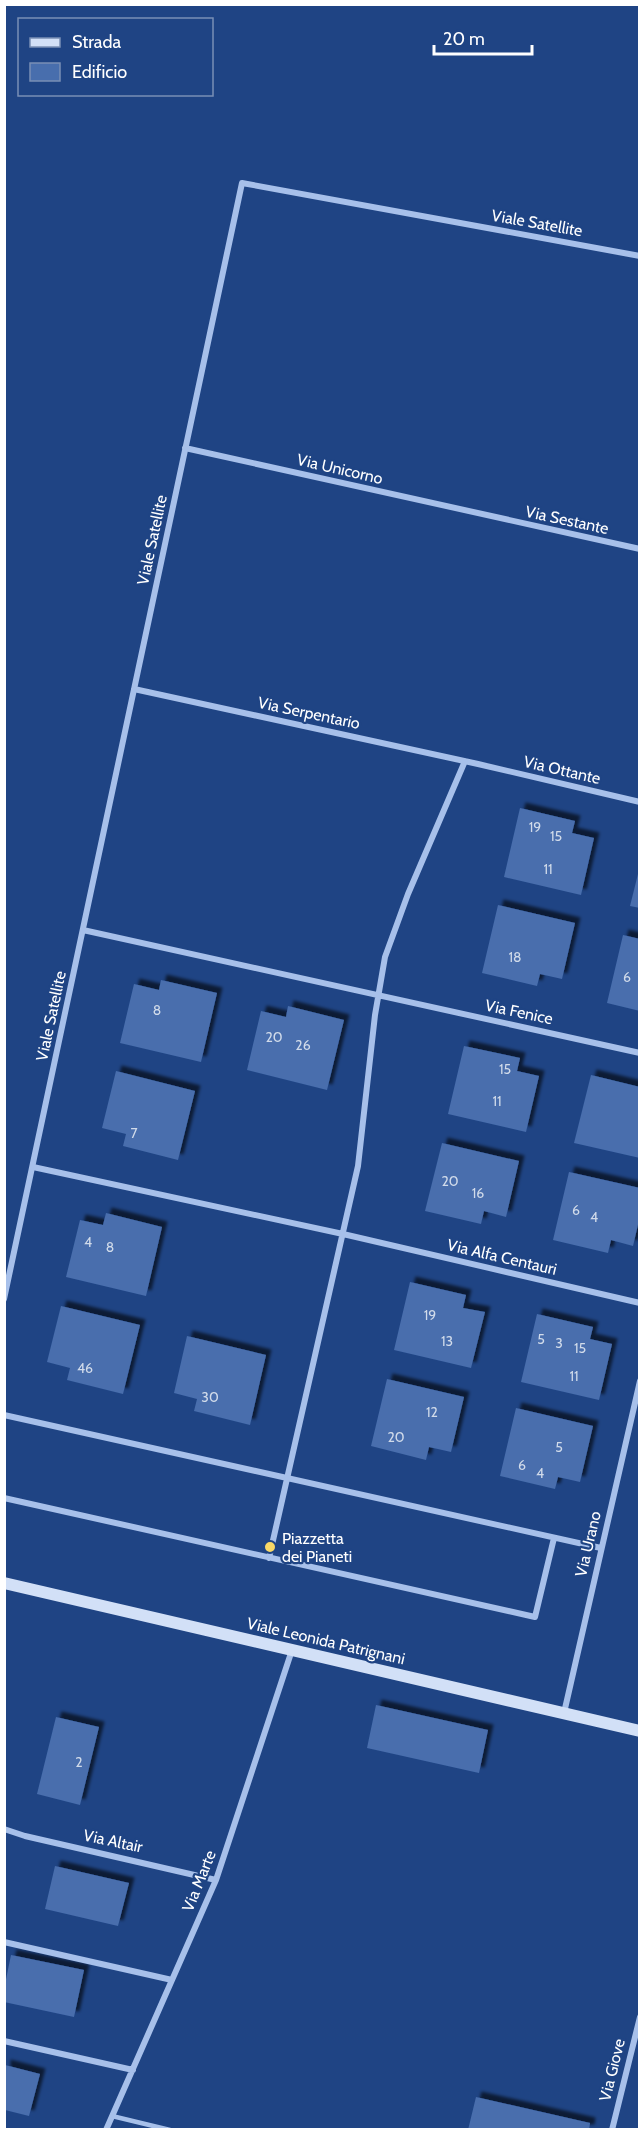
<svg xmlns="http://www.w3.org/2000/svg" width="644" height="2134" font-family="Cabin,sans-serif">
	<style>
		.building { fill: #486ead; filter: url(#shadow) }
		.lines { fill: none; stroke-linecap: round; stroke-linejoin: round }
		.lane { stroke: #a7c0ea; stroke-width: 4.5 }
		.street { stroke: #a7c0ea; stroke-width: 6 }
		.secondary { stroke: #d2e0f7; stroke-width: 12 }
		.poi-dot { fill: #f8d867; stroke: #1f4484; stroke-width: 2 }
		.labels { text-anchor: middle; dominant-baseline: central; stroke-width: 4.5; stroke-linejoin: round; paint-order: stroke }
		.number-label { font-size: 14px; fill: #d1dbea }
		.street-label { font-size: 16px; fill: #fff; stroke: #1f4484 }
		.poi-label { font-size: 16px; fill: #fff; stroke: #1f4484; text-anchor: start }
	</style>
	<defs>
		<filter id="shadow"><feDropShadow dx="5.5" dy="-5.5" stdDeviation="1.5" flood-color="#0009"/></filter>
	</defs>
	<rect width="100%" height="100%" fill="#1f4484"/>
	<path class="building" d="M520,808L575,821L572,833L594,838L581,895L504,877Z
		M639,870L640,871V908L630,906Z
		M498,905L575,923L562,979L540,974L537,986L482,973Z
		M623,935L640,939V1011L607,1003Z
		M161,980L217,993L201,1062L120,1043L134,984L159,990Z
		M288,1006L344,1020L327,1090L247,1070L261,1011L286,1017Z
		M464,1046L520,1058L517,1071L539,1076L526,1132L448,1114Z
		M116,1071L195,1091L178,1160L123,1146L126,1134L102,1128Z
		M591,1075L640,1087V1158L574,1143Z
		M442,1143L519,1161L506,1217L484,1211L481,1224L425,1211Z
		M569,1172L640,1188V1216L633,1246L611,1240L608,1253L553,1240Z
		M106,1213L162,1227L146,1296L66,1277L80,1220L103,1225Z
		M410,1282L466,1295L463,1308L485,1312L471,1368L394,1350Z
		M61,1306L140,1325L123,1394L67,1380L70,1368L47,1362Z
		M537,1314L593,1327L590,1339L612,1344L599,1400L521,1382Z
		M187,1336L266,1355L250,1425L194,1411L197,1399L174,1393Z
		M387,1379L464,1397L451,1452L429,1447L426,1460L371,1446Z
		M516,1408L593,1426L580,1482L558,1477L555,1489L500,1476Z
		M376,1705L488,1730L479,1773L367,1748Z
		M56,1717L99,1727L80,1805L37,1794Z
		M55,1866L129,1883L118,1926L45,1909Z
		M11,1955L84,1970L74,2017L4,2002V1989Z
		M5,2065L40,2074L29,2116L5,2110Z
		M476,2097L590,2123L589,2130H468Z"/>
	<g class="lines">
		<path class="lane" d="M112,2116L170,2130"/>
		<path class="street" d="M185,448L640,549
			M134,689L478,764L640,802
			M83,930L640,1053
			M33,1167L343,1234L640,1303
			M4,1299L242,183L640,256
			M4,1415L601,1548
			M4,1498L535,1617L554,1538
			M269,1558L358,1166L375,1015L385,957L408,894L465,761
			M564,1713L640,1381
			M4,1829L25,1836L216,1880
			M4,1942L172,1980
			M4,2041L133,2070
			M106,2130L216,1880L292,1650
			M612,2130L640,2017"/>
		<path class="secondary" d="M4,1583L640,1731"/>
	</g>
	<circle class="poi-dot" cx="270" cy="1547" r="6"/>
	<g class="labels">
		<g class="number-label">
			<text x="535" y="827">19</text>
			<text x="556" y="836">15</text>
			<text x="548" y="869">11</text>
			<text x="515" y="957">18</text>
			<text x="627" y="977">6</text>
			<text x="157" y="1010">8</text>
			<text x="274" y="1037">20</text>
			<text x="303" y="1045">26</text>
			<text x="505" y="1069">15</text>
			<text x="497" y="1101">11</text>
			<text x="134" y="1133">7</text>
			<text x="450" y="1181">20</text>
			<text x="478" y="1193">16</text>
			<text x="576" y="1210">6</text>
			<text x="594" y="1217">4</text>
			<text x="88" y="1242">4</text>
			<text x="110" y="1247">8</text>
			<text x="430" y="1315">19</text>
			<text x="541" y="1339">5</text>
			<text x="447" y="1341">13</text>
			<text x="559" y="1343">3</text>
			<text x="580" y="1348">15</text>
			<text x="85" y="1368">46</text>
			<text x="574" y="1376">11</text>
			<text x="210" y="1397">30</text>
			<text x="432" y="1412">12</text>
			<text x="396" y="1437">20</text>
			<text x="559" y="1447">5</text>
			<text x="522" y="1465">6</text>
			<text x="540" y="1473">4</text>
			<text x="79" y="1762">2</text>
		</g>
		<g class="street-label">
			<text transform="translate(537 223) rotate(10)">Viale Satellite</text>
			<text transform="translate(340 469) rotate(13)">Via Unicorno</text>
			<text transform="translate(567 520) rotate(12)">Via Sestante</text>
			<text transform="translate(152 540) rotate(-78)">Viale Satellite</text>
			<text transform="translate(309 713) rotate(12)">Via Serpentario</text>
			<text transform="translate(562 770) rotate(13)">Via Ottante</text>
			<text transform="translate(519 1012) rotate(12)">Via Fenice</text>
			<text transform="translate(51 1016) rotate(-78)">Viale Satellite</text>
			<text transform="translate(502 1257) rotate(13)">Via Alfa Centauri</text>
			<text transform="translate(588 1544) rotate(-77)">Via Urano</text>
			<text transform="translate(326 1641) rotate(13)">Viale Leonida Patrignani</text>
			<text transform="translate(113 1841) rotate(12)">Via Altair</text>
			<text transform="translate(199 1881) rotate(-68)">Via Marte</text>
			<text transform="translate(612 2070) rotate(-76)">Via Giove</text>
		</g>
		<g class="poi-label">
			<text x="282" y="1538">Piazzetta<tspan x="282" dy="18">dei Pianeti</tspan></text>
		</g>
	</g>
	<rect width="644" height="2134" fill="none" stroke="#ffffff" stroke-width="12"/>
	<rect x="18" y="18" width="195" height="78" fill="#1f4484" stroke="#798fb5" stroke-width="1.5"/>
	<rect x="30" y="38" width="30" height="9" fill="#d2e0f7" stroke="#798fb5" stroke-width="1.5"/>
	<text x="72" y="48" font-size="18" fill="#ffffff">Strada</text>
	<rect x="30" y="63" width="30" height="18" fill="#486ead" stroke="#798fb5" stroke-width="1.5"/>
	<text x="72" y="78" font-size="18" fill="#ffffff">Edificio</text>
	<path d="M434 45v9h98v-9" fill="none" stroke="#ffffff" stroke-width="3"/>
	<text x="443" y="45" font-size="18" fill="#ffffff" stroke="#1f4484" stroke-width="4.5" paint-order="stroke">20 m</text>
</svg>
